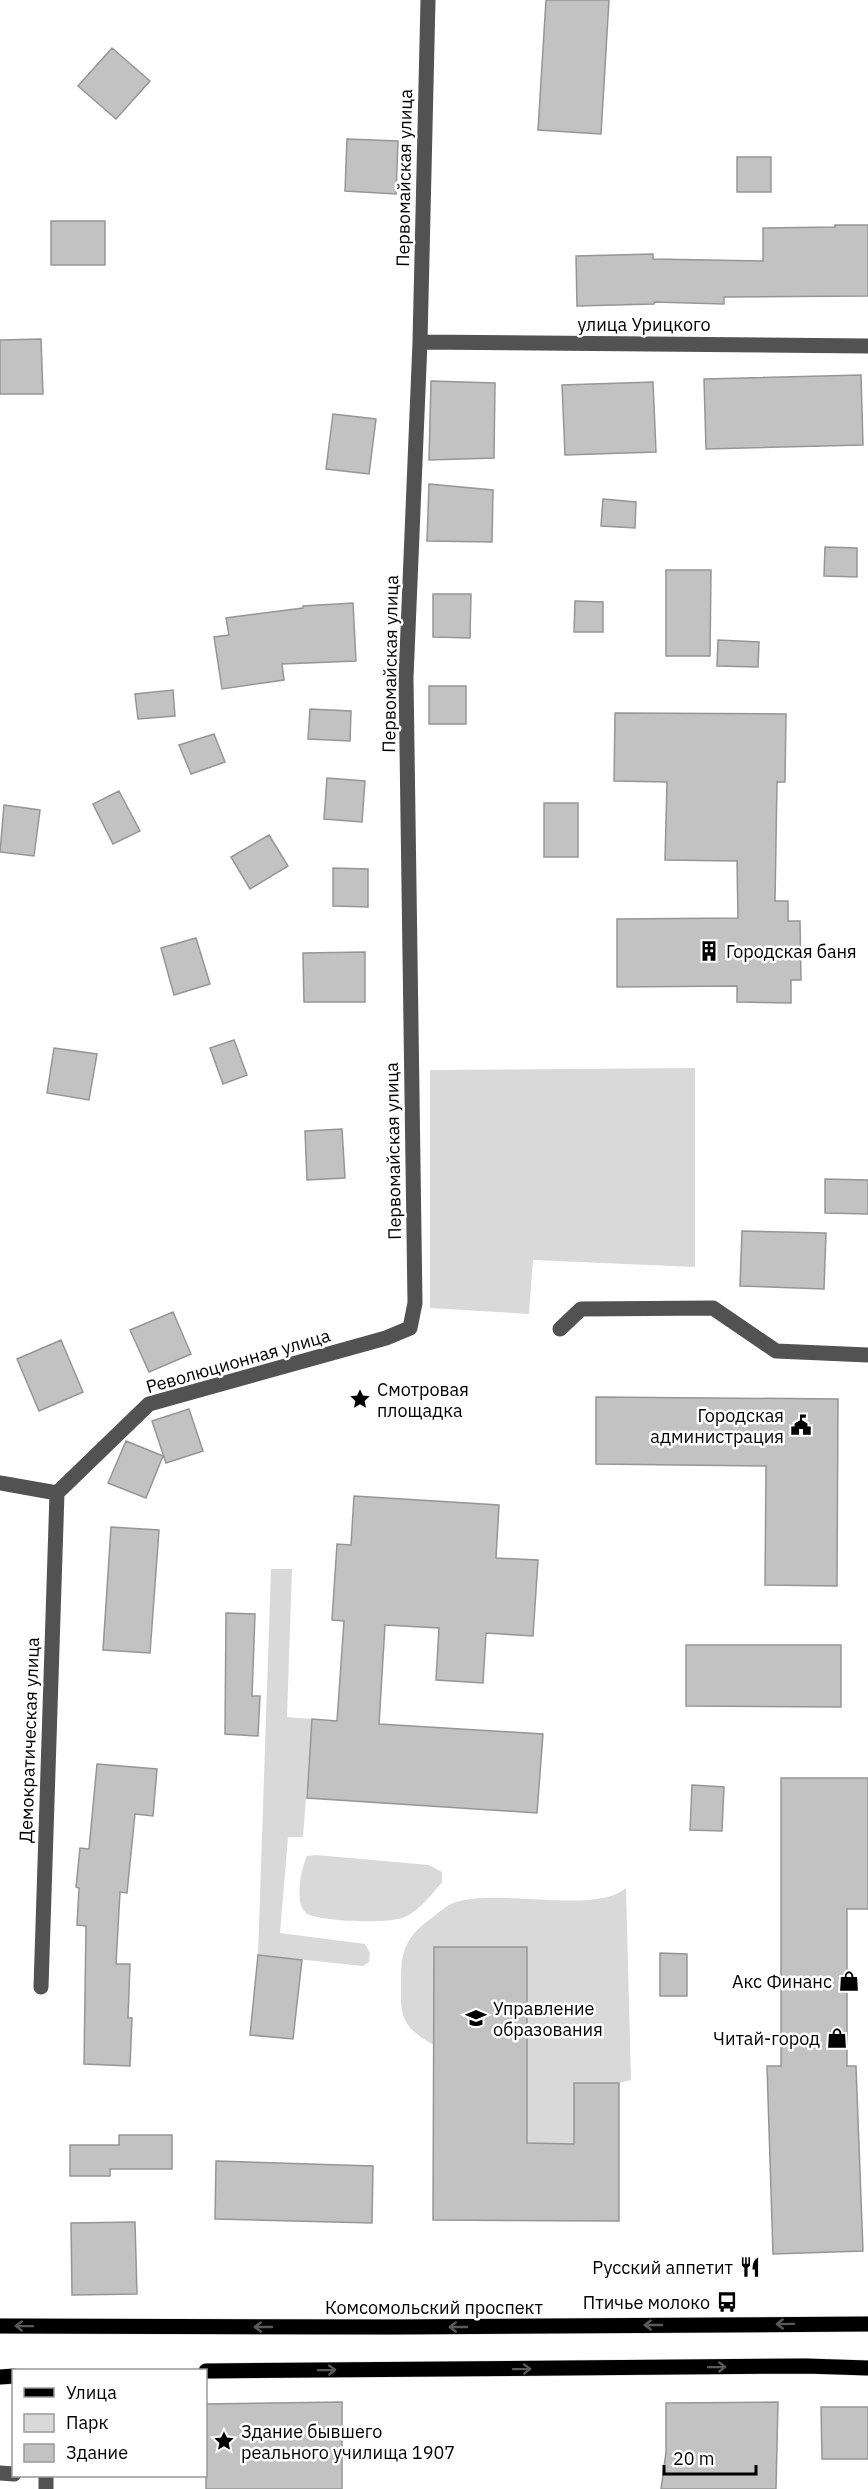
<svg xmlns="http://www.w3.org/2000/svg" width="868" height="2489" font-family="'IBM Plex Sans',sans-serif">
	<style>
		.green { fill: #d9d9d9 }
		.building { fill: #c2c2c2; stroke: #969696; stroke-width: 1.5 }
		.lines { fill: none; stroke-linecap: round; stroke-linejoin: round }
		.major-casing { stroke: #dbdbdb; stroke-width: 16 }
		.minor { stroke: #525252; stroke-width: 15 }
		.major { stroke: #000; stroke-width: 15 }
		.oneway { stroke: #595959 }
		.labels { text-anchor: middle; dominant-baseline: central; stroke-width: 5; stroke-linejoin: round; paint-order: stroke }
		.street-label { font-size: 18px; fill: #000; stroke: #fff }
		.poi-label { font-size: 18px; fill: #000; stroke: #fff; text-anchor: end }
	</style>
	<rect width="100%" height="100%" fill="#fff"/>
	<path class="green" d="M695,1068V1267L533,1260L529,1314L430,1308V1070Z
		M271,1569H292L287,1717L312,1719L303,1837H288L280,1933L365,1944L370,1953L369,1962L363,1966L258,1955Z
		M316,1855L429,1865L442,1872V1882C431,1895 421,1909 405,1917C391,1924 318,1922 306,1913C294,1903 301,1868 307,1856Z
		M626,1888L631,2080L619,2083H574V2144L527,2143V1947H434V2045C411,2032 400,2023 401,1996C401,1958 399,1941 433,1917C440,1912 448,1904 456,1902C503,1888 594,1915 626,1888Z"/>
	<path class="building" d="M546,0H609L601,134L538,130Z
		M112,48L150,81L116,119L78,86Z
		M347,139L398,141L396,194L345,191Z
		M737,157H771V192H737Z
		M51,221H105V265H51Z
		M835,225H868V296L724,297V304L654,302V304L577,306L576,256L653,254V259L763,261V228L835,227Z
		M41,339L43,394H0V340Z
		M861,375L863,445L706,449L704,379Z
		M431,381L495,383L494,458L429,460Z
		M653,382L656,452L565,455L562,385Z
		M333,414L376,419L369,474L326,469Z
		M429,484L493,490L492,542L427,541Z
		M603,499L636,502L635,528L601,526Z
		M825,547L857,548V577L824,576Z
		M666,570H711L710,656H666Z
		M433,594H471L470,638L433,637Z
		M575,601L603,602V632H574Z
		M353,603L356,661L282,664L284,680L222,689L214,637L229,635L226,618L303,608V606Z
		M718,640L759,642L758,667L717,666Z
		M429,686H466V724H429Z
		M173,690L175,716L138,719L135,694Z
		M310,709L351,711L350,741L308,739Z
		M615,713L786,714L785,782H777L775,901H788V921H800L801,980H791V1003L737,1002V986L617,987V919L738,918L737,861L665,860L667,782L614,781Z
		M214,734L225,762L191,774L179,745Z
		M327,778L365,781L362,822L324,819Z
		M119,791L140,831L113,844L93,804Z
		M544,803H578V857H544Z
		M4,805L40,810L34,856L0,852Z
		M269,835L288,866L250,889L231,857Z
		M333,868L368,869V907L333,906Z
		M196,938L210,984L174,995L161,948Z
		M365,952V1002H304L303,953Z
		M234,1040L247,1075L223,1084L210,1048Z
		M54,1048L97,1054L89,1100L47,1093Z
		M342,1129L345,1178L307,1180L305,1131Z
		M825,1179L868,1180V1214L825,1213Z
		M742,1231L826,1233L824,1289L740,1286Z
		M173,1312L191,1354L149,1372L130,1330Z
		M61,1340L83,1392L39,1411L17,1359Z
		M596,1397L838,1399L837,1586L765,1585L766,1466L596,1464Z
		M189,1409L203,1451L166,1463L152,1421Z
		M126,1441L163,1456L146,1498L108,1483Z
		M354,1496L499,1505L496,1558L538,1560L533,1636L486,1633L483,1683L436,1680L439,1628L385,1625L379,1724L543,1734L537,1813L307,1798L312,1719L337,1721L344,1621L332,1620L337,1544L351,1545Z
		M111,1527L159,1530L150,1653L103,1650Z
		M226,1613L255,1614L252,1696H260L258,1736L225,1734Z
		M686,1645H841V1707L686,1706Z
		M97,1764L157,1769L153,1816L135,1814L127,1893L120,1892L116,1964H130L128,2018H132L130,2066L84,2064L86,1926L77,1925L79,1888L76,1887L80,1848L89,1849Z
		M781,1778H868V1909H847V2066H856L863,2251L773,2254L767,2066H781Z
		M692,1785L724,1787L722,1831L690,1830Z
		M434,1947H527V2143L574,2144V2083H619V2221L433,2220Z
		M660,1953L687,1954V1996H660Z
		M258,1955L302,1960L293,2039L250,2035Z
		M119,2135H172V2169H110V2176H70V2145H119Z
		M216,2161L373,2166L372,2223L215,2219Z
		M135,2222L137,2294L72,2295L71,2223Z
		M342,2402V2489H206V2404Z
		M778,2402L776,2489H661L666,2452V2403Z
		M821,2407H868V2459H822Z"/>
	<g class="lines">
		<g class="major-casing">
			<path id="major" d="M0,2326L393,2327L868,2324
				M206,2371L806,2366L868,2368
				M0,2377L14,2376"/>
		</g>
		<path class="minor" d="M420,342L868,346
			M560,1329L581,1309L713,1308L776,1351L868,1355
			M0,1483L57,1493L149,1404L386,1338L410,1328L415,1303L406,678L420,342L428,0
			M41,1987L57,1493
			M0,2473L14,2474
			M46,2489V2476"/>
		<use href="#major" class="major"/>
	</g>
	<defs><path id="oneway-shaft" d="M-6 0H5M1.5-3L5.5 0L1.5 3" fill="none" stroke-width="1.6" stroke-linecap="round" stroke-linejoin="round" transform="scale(1.5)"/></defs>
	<g class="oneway">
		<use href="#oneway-shaft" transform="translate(785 2324) rotate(179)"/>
		<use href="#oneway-shaft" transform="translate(653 2325) rotate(180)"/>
		<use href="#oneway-shaft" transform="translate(24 2326) rotate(-179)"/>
		<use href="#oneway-shaft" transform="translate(263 2327) rotate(-180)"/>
		<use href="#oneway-shaft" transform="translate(458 2327) rotate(180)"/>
		<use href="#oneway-shaft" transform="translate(717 2367) rotate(-1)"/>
		<use href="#oneway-shaft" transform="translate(522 2369) rotate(-1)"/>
		<use href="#oneway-shaft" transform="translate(327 2370) rotate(-1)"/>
	</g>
	<defs>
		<g id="building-bare" transform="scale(1.62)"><path d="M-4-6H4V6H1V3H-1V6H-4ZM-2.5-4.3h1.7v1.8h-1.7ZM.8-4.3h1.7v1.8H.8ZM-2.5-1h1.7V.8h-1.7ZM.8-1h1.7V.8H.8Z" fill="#000" stroke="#fff" stroke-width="2.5" paint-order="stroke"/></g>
		<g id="sight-bare" transform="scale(1.62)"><path d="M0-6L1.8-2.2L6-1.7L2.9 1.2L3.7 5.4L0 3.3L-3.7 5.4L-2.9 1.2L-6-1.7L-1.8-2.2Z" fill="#000" stroke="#fff" stroke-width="2.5" paint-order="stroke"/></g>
		<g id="civic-bare" transform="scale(1.62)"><path d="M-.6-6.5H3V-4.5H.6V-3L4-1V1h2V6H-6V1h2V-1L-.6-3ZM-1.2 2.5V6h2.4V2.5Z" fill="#000" stroke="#fff" stroke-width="2.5" paint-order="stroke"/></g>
		<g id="shop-bare" transform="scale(1.62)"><path d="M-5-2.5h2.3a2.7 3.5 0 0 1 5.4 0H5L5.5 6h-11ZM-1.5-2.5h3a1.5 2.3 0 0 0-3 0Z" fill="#000" stroke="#fff" stroke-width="2.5" paint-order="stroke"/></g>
		<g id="school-bare" transform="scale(1.62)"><path d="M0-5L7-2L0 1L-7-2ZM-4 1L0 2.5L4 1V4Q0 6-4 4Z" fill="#000" stroke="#fff" stroke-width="2.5" paint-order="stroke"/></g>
		<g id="restaurant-bare" transform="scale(1.62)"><path d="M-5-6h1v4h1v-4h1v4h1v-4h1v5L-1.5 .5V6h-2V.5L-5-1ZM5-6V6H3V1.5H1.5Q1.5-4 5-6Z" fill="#000" stroke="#fff" stroke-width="2.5" paint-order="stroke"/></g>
		<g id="bus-bare" transform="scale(1.62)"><path d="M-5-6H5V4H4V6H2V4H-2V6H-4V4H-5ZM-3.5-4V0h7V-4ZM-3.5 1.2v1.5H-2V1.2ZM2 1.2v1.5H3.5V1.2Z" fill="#000" stroke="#fff" stroke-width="2.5" paint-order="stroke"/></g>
	</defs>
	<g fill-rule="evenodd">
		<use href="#building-bare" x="709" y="951"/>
		<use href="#sight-bare" x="360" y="1399"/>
		<use href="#civic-bare" x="801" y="1425"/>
		<use href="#shop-bare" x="849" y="1981"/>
		<use href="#school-bare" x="476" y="2018"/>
		<use href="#shop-bare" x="837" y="2038"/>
		<use href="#restaurant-bare" x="750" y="2267"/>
		<use href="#bus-bare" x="727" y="2302"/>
		<use href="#sight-bare" x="224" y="2441"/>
	</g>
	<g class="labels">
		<g class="street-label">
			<text transform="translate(404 178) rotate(-89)">Первомайская улица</text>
			<text x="644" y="324">улица Урицкого</text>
			<text transform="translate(390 664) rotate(-89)">Первомайская улица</text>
			<text transform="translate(393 1151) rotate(-91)">Первомайская улица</text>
			<text transform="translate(238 1361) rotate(-16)">Революционная улица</text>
			<text transform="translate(29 1740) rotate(-88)">Демократическая улица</text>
			<text x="434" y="2307">Комсомольский проспект</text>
		</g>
		<g class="poi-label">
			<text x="726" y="951" text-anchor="start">Городская баня</text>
			<text x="377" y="1389" text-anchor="start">Смотровая<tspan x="377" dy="21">площадка</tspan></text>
			<text x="784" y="1415">Городская<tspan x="784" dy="21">администрация</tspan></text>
			<text x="832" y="1981">Акс Финанс</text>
			<text x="493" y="2008" text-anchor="start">Управление<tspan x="493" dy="21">образования</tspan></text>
			<text x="820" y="2038">Читай-город</text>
			<text x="733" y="2267">Русский аппетит</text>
			<text x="710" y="2302">Птичье молоко</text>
			<text x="241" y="2431" text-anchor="start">Здание бывшего<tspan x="241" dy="21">реального училища 1907</tspan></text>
		</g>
	</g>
	<rect x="12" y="2369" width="195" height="108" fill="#ffffff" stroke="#999999" stroke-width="1.5"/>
	<rect x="24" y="2388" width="30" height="9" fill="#000000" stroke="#999999" stroke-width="1.5"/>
	<text x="66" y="2399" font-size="18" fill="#000000">Улица</text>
	<rect x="24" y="2414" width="30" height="18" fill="#d9d9d9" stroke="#999999" stroke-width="1.5"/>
	<text x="66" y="2429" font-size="18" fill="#000000">Парк</text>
	<rect x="24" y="2444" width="30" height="18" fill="#c2c2c2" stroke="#999999" stroke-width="1.5"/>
	<text x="66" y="2459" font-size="18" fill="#000000">Здание</text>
	<path d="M664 2465v9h92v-9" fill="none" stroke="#000000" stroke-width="3"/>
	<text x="673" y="2465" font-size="18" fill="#000000" stroke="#ffffff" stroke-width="4.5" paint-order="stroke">20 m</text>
</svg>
